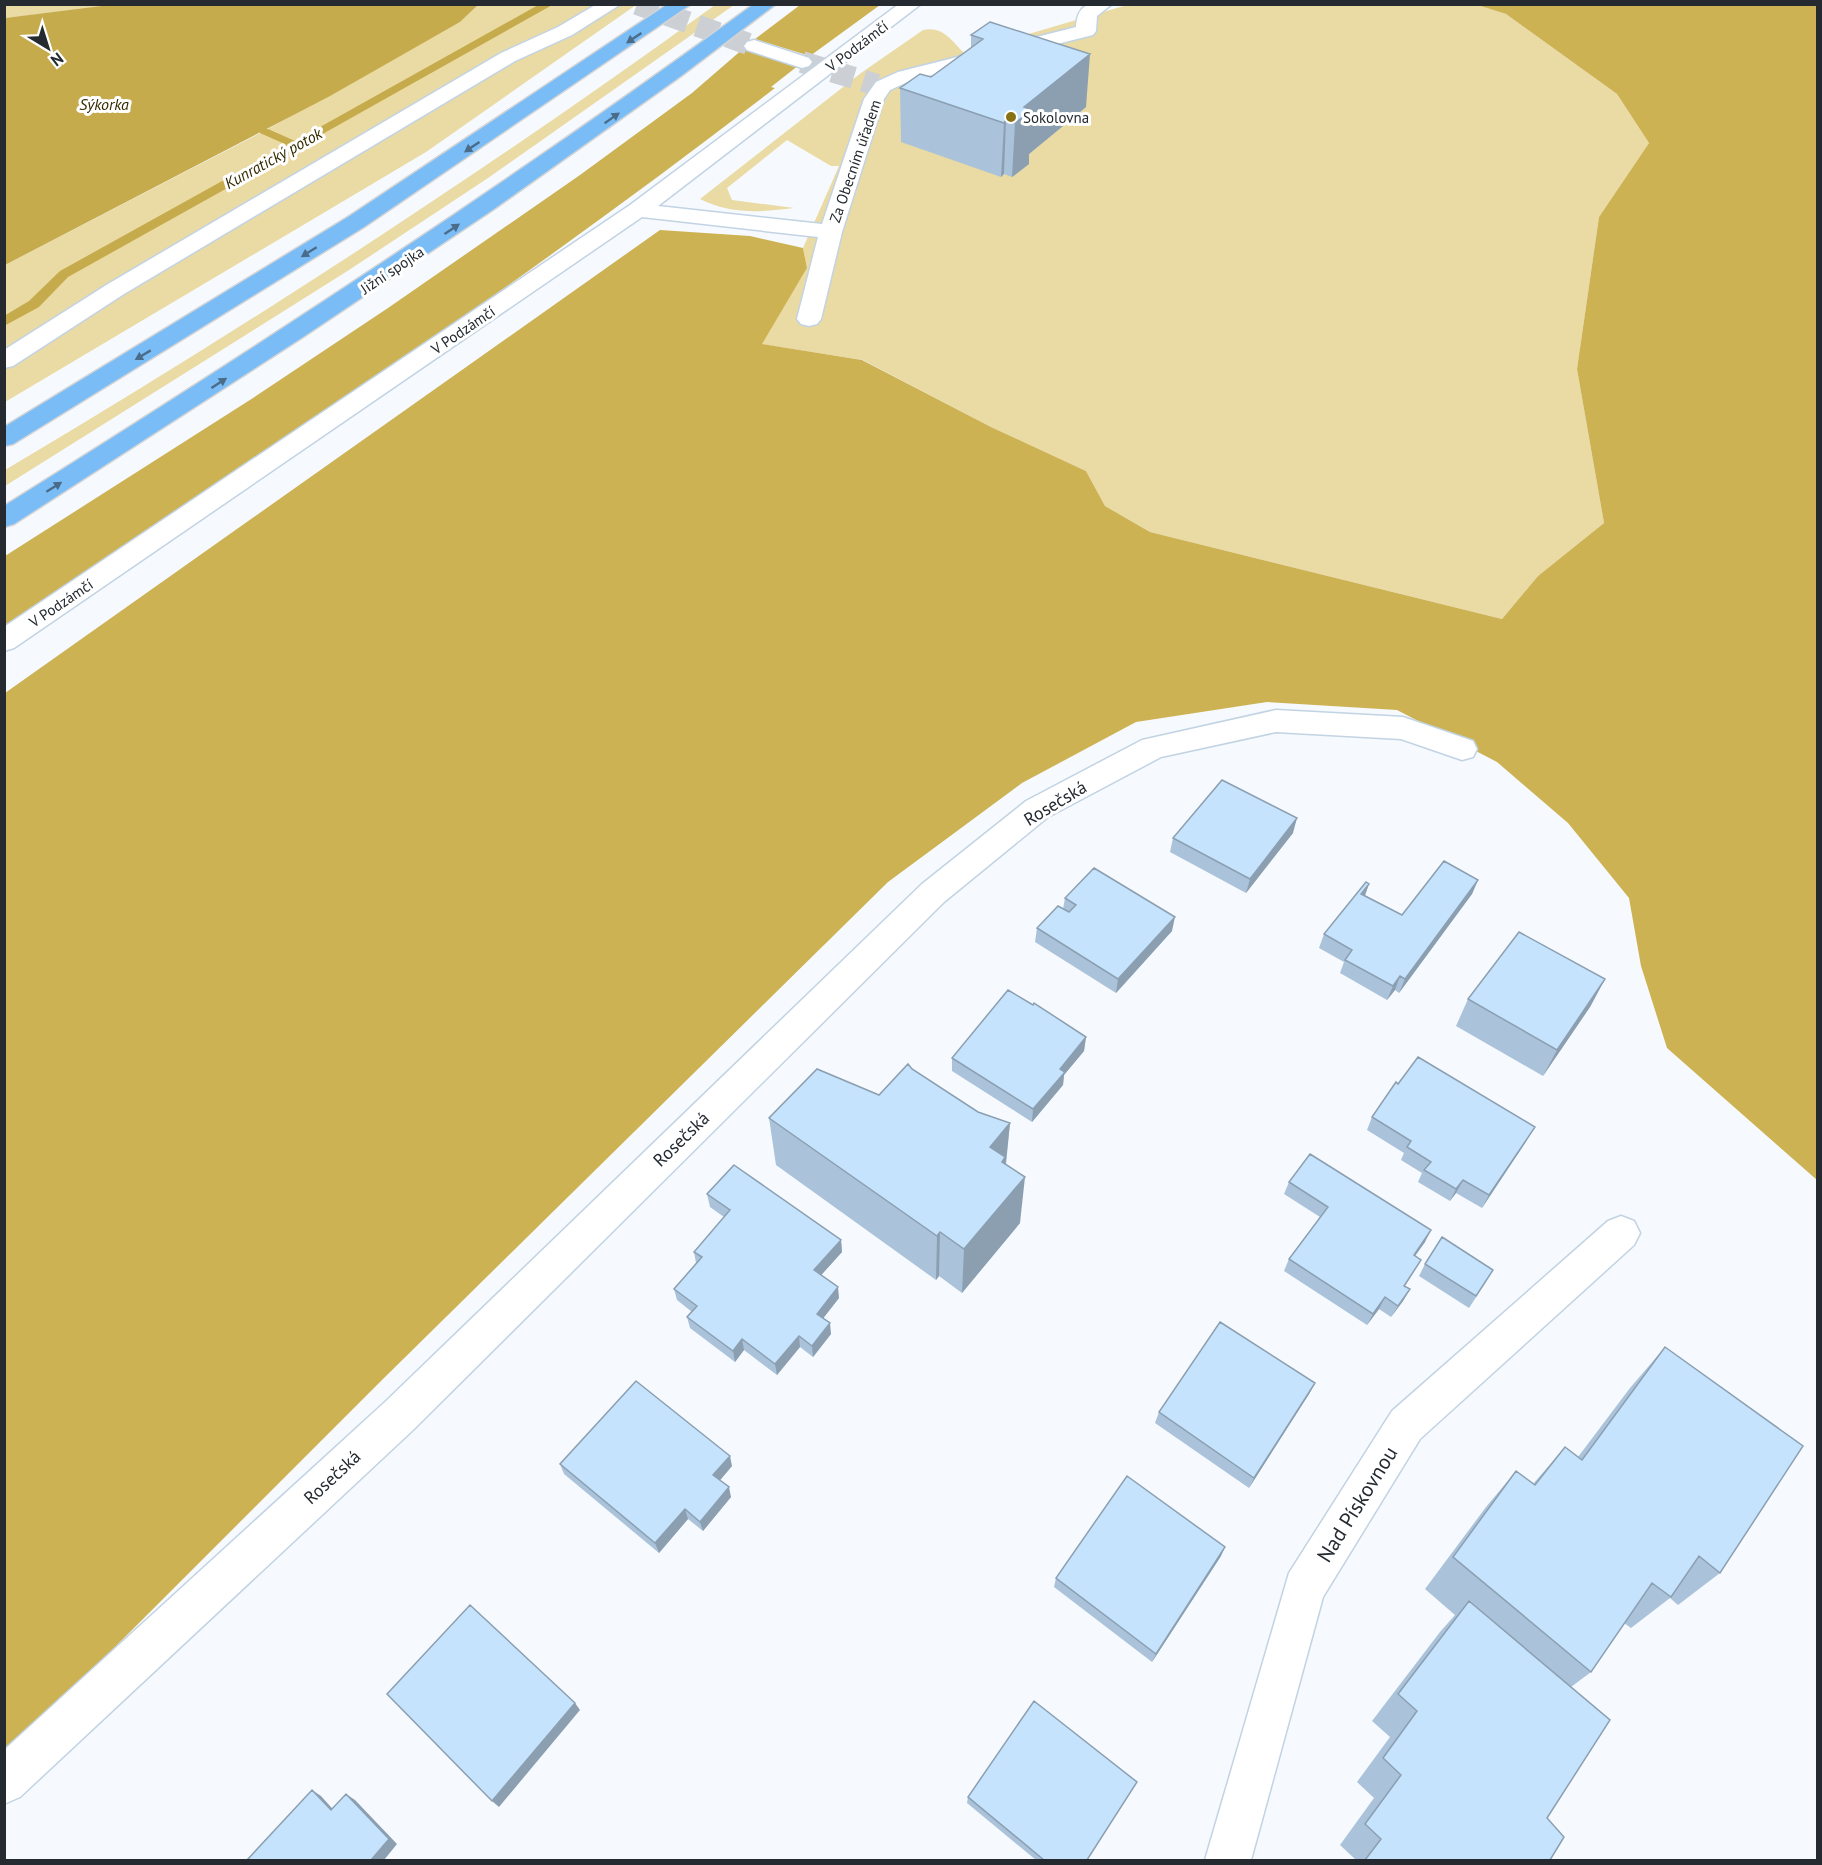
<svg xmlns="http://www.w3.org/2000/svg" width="1822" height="1865" font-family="'PT Sans',sans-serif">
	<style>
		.green { fill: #eadaa3 }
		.forest { fill: #cdb253 }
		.water { fill: #c5ab4c }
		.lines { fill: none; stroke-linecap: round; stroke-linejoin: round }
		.stream { fill: #c5ab4c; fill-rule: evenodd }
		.minor-tunnel { stroke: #ccd0d4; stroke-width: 22; stroke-dasharray: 22 10; stroke-linecap: butt }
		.minor-casing { stroke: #c2d3e3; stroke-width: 3 }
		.highway-casing { stroke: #d3d4d6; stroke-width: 3 }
		.minor { fill: #fff; fill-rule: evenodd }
		.highway { fill: #7abdf6; fill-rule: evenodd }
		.wall { fill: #aac3da }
		.shaded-wall { fill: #8b9fb1 }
		.building { fill: #c6e3fd; stroke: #8b9fb1; stroke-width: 1.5 }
		.oneway { fill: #4b6c89 }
		.poi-dot { fill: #877112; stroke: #fff; stroke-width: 2 }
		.labels { text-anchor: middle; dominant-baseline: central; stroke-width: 6; stroke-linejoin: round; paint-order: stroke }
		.far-street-label { font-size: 15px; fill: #242a30; stroke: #fff }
		.far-poi-label { font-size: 15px; fill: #242a30; stroke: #fff; text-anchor: start }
		.far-water-label { font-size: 16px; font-style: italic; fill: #352b00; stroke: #fff }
		.street-label { font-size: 18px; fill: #242a30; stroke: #fff }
		.near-street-label { font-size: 21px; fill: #242a30; stroke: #fff }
	</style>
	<rect width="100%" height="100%" fill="#f6f9fd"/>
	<path class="green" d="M5,4L118,5L5,18Z
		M1478,4L1506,14L1617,94L1649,143L1599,217L1577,369L1604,523L1538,576L1502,619L1150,532L1105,506L1086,471L991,427L863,360L761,344L807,268L803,248L839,166H831L787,140L727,188L732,200L794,208C761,212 732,215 700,199L861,73L923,30C943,26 951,40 964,53L1127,5Z
		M478,5H636L426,152L5,402V265L264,131L460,22Z
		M715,5H734L488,178L349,270L5,486V470C248,326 486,171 715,5Z"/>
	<path class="forest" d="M800,5V4L880,5L810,56L755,39Z
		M1478,5H1817V1180L1667,1048L1641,966L1629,898L1568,823L1497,762L1397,710L1267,702L1136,722L1022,783L888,882L383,1379L5,1757V693L660,230L750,236L803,248L807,268L762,344L862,360L991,427L1086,471L1105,506L1150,532L1502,619L1538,576L1604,523L1577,369L1599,217L1649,143L1617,94L1506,14Z
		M744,48L799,65L771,87L775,88C526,280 267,455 5,626V556L253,398L388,308L580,175L692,93Z"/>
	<path class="water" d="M118,4H478V5L460,22L330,96L5,265V18Z"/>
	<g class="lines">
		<path class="stream" d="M540,4H554L303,145L302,148L297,149L68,277L39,307L4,326V316L29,301L60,271L287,145L260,133V129H268L295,141Z"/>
		<path class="minor-tunnel" d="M637,4L754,46
			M802,62L877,85"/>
		<g class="minor-casing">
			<path id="minor" d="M597,4H621L572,35L515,61L124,294L13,366L4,368V350L108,284L501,53L558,27Z
				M899,4H921L658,206L822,224L864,99L876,82L898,72L1076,27C1078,1 1090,4 1112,4L1097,16L1096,31L1093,35L912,80L890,90L884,99L842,232L821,319L817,324L809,326L801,324L797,319L818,237L642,217L14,648L4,651V627L630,205Z
				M754,40L809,58L812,62L809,66L802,68L747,50L744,46L747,42Z
				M1276,710L1403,717L1473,741L1477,749L1473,757L1462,760L1401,739L1276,732L1161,757L1048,817L944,902L413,1430L20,1797L4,1804V1750L385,1402L922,884L1026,801L1142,740Z
				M1621,1216L1634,1221L1640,1233L1634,1245L1420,1439L1323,1597L1251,1860H1205L1289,1573L1392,1411L1608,1221Z"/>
		</g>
		<g class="highway-casing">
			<path id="highway" d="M668,4H691L364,227L13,444L4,446V427L348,217Z
				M754,4H776L681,76L494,209L303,337L14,524L4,527V506C259,346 511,182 754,4Z"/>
		</g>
		<use href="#minor" class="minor"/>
		<use href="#highway" class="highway"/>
	</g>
	<path class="wall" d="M990,22L1086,107L1029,154V164L1012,177L1004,174L1001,177L901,142L900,88L931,77L971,48V35Z
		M1293,833L1246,893L1170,852L1173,838Z
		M1478,880L1472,894L1399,993L1395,990L1387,1000L1340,973L1344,962L1319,948L1324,934L1369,884L1365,895L1402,915Z
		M1065,898L1172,931L1116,993L1035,942L1037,928L1063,909Z
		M1605,979L1590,1007L1543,1076L1456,1026L1468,999Z
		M1086,1037L1084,1051L1064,1075L1063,1085L1032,1122L952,1071V1058Z
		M912,1069L978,1112L1010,1123L1006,1165L1020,1223L962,1293L939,1276L936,1280L776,1165L769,1118L879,1095Z
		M1398,1084L1527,1140L1482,1208L1456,1193L1450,1201L1418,1182L1422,1173L1401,1160L1404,1153L1367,1130L1372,1117Z
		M1289,1182L1425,1242L1415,1256L1421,1260L1405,1286L1410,1289L1403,1301L1391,1317L1379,1309L1367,1325L1284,1271L1289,1259L1320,1217L1284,1194Z
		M707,1194L841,1240L842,1252L821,1275L839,1298L823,1318L831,1334L813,1357L800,1347L777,1375L744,1350L735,1362L690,1328L687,1317L692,1312L677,1300L674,1289L696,1263L694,1252L724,1217L710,1207Z
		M1425,1264L1486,1282L1469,1308L1419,1276Z
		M1665,1347L1720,1573L1678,1605L1670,1598L1631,1628L1624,1623L1591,1672L1571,1687L1547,1818L1550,1860H1354L1355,1859L1340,1845L1374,1798L1357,1782L1390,1737L1372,1721L1440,1632L1455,1615L1425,1589L1486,1507L1516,1471L1533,1484L1565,1447L1578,1457L1630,1388Z
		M1315,1383L1309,1394L1249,1488L1155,1423L1159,1412Z
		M560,1464L732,1466L720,1480L731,1497L703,1531L688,1519L659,1553L564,1474Z
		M1221,1556L1152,1662L1054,1587L1056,1578Z
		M1137,1782L1087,1860H1036L967,1803L968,1797Z"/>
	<path class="shaded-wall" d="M1090,54L1086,107L1029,154V164L1012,177L1015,123L1024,107Z
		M1006,120L1004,174L1001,177L1004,123Z
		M1297,818L1293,833L1246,893L1250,879Z
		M1478,880L1472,894L1399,993L1405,979Z
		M1369,884L1364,898L1361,894Z
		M1175,917L1172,931L1116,993L1118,979Z
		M1400,976L1395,990L1387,1000L1393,986Z
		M1605,979L1590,1007L1543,1076L1557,1050Z
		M1086,1037L1084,1051L1064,1075L1063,1085L1032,1122L1033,1109L1060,1069Z
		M1010,1123L1005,1170L990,1147Z
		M1535,1127L1527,1140L1482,1208L1489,1195Z
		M1025,1177L1020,1223L962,1293L964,1249Z
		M1463,1180L1456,1193L1450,1201L1456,1189Z
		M1431,1230L1425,1242L1407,1267L1414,1255Z
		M940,1232L939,1276L936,1280L937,1236Z
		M841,1240L842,1252L815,1282L814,1270Z
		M838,1287L839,1298L818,1325L817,1314Z
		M1410,1289L1403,1301L1391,1317L1398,1306Z
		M1385,1297L1379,1309L1367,1325L1373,1314Z
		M830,1323L831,1334L813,1357L812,1346Z
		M799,1336L800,1347L777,1375L775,1364Z
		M742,1339L744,1350L735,1362L733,1351Z
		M1315,1383L1309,1394L1249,1488L1254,1478Z
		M730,1456L732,1466L716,1485L713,1475Z
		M729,1487L731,1497L703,1531L700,1522Z
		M685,1509L688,1519L659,1553L655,1543Z
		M1225,1547L1221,1556L1152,1662L1156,1654Z
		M575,1703L580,1710L499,1807L492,1801Z
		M312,1790L321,1796L339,1816L331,1810Z
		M346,1794L355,1800L397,1844L384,1860H371Z"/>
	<path class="building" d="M990,22L1090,54L1024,107L1032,110L1015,123L1006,120L1004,123L900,88L920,74L931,77L983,39L971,35Z
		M1222,780L1297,818L1250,879L1173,838Z
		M1444,861L1478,880L1405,979L1400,976L1393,986L1345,960L1352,950L1324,934L1366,882L1369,884L1361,894L1402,915Z
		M1094,868L1175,917L1118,979L1037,928L1058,906L1069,912L1076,905L1065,898Z
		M1519,932L1605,979L1557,1050L1468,999Z
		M1008,990L1033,1005L1034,1003L1086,1037L1060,1069L1065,1072L1033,1109L952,1058Z
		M1418,1057L1535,1127L1489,1195L1463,1180L1456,1189L1424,1170L1431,1162L1407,1147L1411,1141L1372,1117L1396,1082L1398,1084Z
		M908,1064L912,1069L978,1112L1010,1123L990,1147L1005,1157L1002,1162L1025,1177L964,1249L940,1232L937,1236L769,1118L817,1069L879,1095Z
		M1310,1154L1431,1230L1414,1255L1421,1260L1404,1286L1410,1289L1398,1306L1385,1297L1373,1314L1289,1259L1328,1207L1289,1182Z
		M734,1165L841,1240L814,1270L838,1287L817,1314L830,1323L812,1346L799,1336L775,1364L742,1339L733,1351L687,1317L697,1306L674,1289L702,1257L694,1252L730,1210L707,1194Z
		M1442,1237L1493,1270L1476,1296L1425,1264Z
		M1220,1322L1315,1383L1254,1478L1159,1412Z
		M1665,1347L1803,1446L1720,1573L1699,1556L1671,1597L1652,1583L1591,1672L1453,1557L1516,1471L1535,1485L1565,1447L1582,1460Z
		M636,1381L730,1456L713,1475L729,1487L700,1522L685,1509L655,1543L560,1464Z
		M1127,1476L1225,1547L1156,1654L1056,1578Z
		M1469,1601L1610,1720L1547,1818L1564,1837L1550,1860H1365L1381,1839L1365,1824L1401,1775L1383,1758L1417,1711L1398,1694Z
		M470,1605L575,1703L492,1801L387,1694Z
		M1034,1701L1137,1782L1087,1860H1044L968,1797Z
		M312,1790L331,1810L346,1794L389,1839L371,1860H247Z"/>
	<defs><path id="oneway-solid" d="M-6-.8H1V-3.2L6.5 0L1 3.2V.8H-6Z" transform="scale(1.5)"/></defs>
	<g class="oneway">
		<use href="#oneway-solid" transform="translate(634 38) rotate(146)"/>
		<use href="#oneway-solid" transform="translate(612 118) rotate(-35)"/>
		<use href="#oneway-solid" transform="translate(472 147) rotate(146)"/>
		<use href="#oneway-solid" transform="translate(452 229) rotate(-34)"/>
		<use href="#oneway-solid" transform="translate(309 252) rotate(148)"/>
		<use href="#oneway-solid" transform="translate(143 355) rotate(149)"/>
		<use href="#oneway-solid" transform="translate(219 383) rotate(-33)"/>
		<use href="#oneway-solid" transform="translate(54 487) rotate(-32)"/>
	</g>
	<circle class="poi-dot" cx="1011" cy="117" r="6"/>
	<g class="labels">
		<g class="far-street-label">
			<text transform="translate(857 46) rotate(-37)">V Podzámčí</text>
			<text transform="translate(855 161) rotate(-71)">Za Obecním úřadem</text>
			<text transform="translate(392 270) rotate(-34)">Jižní spojka</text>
			<text transform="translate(463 330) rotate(-34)">V Podzámčí</text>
			<text transform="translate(61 603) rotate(-34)">V Podzámčí</text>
		</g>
		<g class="far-poi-label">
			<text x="1023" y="117">Sokolovna</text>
		</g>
		<g class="far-water-label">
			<text x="104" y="104">Sýkorka</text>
			<text transform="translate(273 158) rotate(-29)">Kunratický potok</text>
		</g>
		<g class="street-label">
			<text transform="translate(1055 803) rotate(-31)">Rosečská</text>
			<text transform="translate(681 1139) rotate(-44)">Rosečská</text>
			<text transform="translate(332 1477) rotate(-43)">Rosečská</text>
		</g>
		<g class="near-street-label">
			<text transform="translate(1357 1504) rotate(-58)">Nad Pískovnou</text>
		</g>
	</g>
	<rect width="1822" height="1865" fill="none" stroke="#242a30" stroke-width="12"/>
	<g transform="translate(48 48) rotate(142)" stroke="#ffffff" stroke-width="4.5" paint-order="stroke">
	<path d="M0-4.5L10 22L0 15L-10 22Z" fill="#242a30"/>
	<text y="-9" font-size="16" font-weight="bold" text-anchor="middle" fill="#242a30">N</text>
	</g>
</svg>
